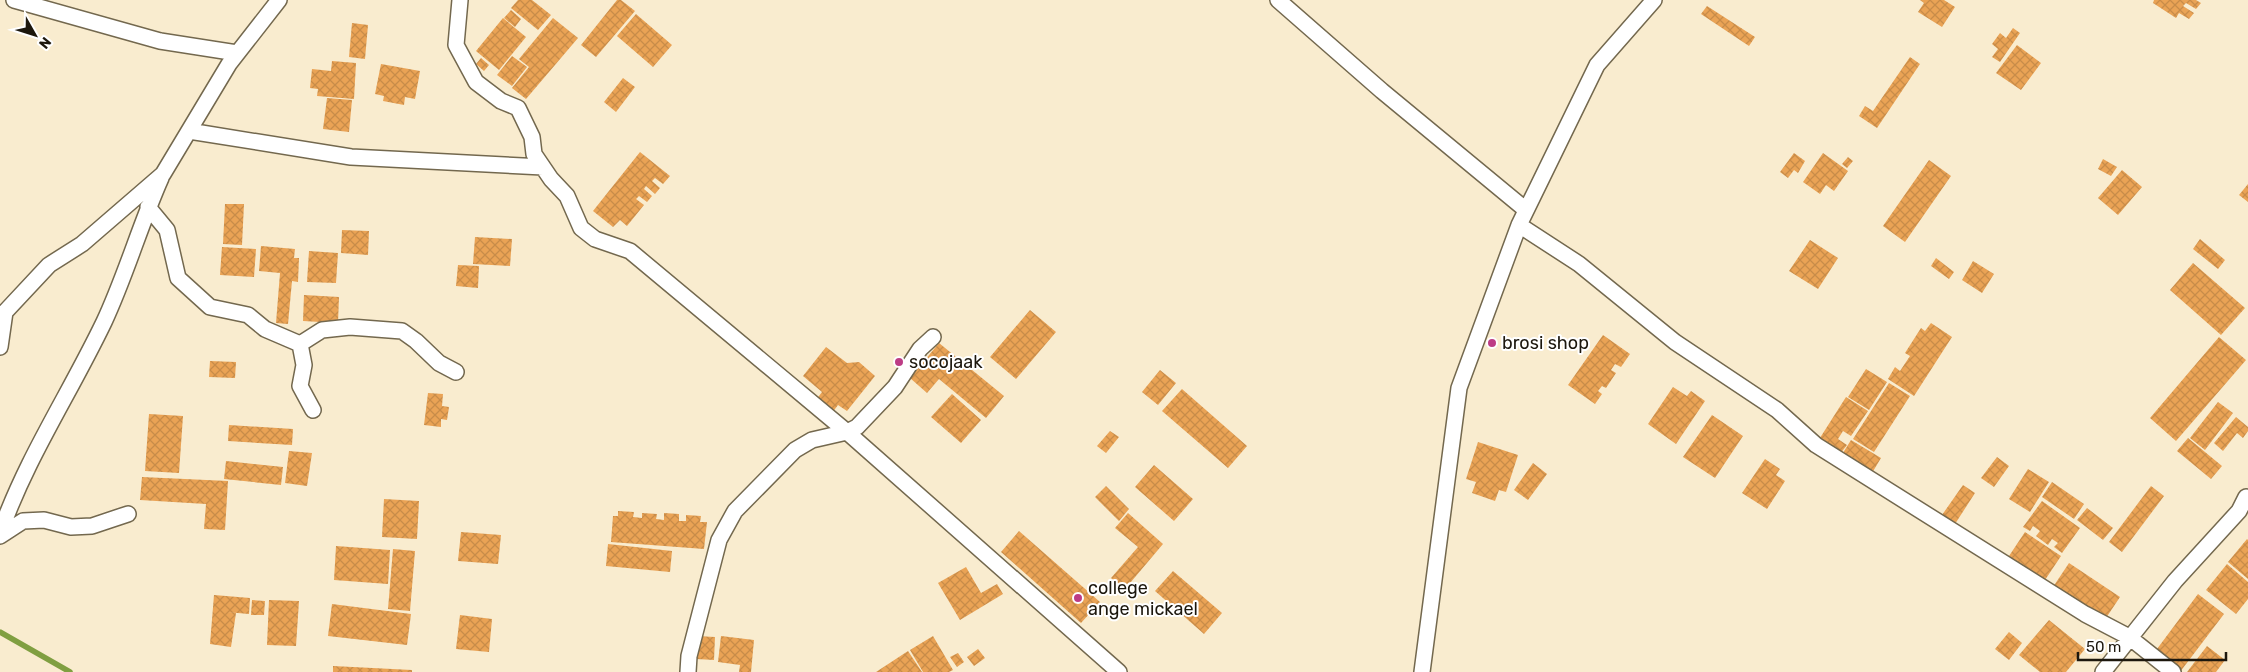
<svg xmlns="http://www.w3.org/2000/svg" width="2248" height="672" font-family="Rubik,sans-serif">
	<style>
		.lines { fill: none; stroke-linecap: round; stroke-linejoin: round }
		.stream { stroke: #809f41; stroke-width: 5.5 }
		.building { fill: url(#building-cross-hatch) }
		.street-casing { stroke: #73684e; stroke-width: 18 }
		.street { stroke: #fff; stroke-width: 15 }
		.poi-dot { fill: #bd3c85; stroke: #fff; stroke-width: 2 }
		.labels { text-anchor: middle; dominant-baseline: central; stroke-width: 4; stroke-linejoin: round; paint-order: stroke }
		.poi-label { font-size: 18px; fill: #1c170d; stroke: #fff; text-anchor: start }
	</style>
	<defs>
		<pattern id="building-cross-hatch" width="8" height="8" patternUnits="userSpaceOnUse" patternTransform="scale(1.25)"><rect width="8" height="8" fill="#eaa355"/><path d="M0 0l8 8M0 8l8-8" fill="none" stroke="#c88c49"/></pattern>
	</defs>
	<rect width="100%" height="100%" fill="#f9eccf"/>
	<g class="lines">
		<path class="stream" d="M0,632L70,672"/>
	</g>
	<path class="building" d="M518,0H532L551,15L538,30L511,8Z
		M617,0H621L635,11L596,57L581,45Z
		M1920,0H1944L1955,7L1942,27L1918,12L1924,3Z
		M2154,0H2196L2201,3L2196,9L2186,3L2183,6L2194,13L2189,19L2179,13L2176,18L2153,3Z
		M1707,6L1755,37L1749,46L1701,14Z
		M511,10L521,19L515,27L504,18Z
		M636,14L672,45L653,67L617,36Z
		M503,18L526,37L499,70L476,51Z
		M553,18L578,38L526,99L512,88L529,67L519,59Z
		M352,23L368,25L365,59L349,57Z
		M2013,28L2020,33L2000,62L1992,57L1998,49L1992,44L2000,33L2006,38Z
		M2017,45L2041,63L2021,90L1996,73Z
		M512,56L527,67L512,86L497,75Z
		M1910,57L1920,64L1877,128L1859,116L1865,106L1873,111Z
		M481,58L489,65L484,71L476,64Z
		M332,61L356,63L354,99L317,96L318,89L310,88L312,69L331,71Z
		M381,64L420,71L415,99L405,97L404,105L383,101L384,96L375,94Z
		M623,78L635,87L616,112L604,102Z
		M327,98L352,100L349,132L323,129Z
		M640,152L670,176L663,184L655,178L652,181L660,188L655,194L646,186L644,189L652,196L647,202L639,196L636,199L644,205L627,226L620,220L613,227L593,211Z
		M1794,153L1805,161L1798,173L1794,170L1788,178L1780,172Z
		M1823,153L1848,171L1834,191L1826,185L1820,194L1803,182Z
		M1848,157L1853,161L1847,168L1842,164Z
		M2103,159L2117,167L2111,176L2098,169Z
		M1929,160L1951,176L1905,242L1883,226Z
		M2122,170L2142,187L2118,215L2098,198Z
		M2248,184V202L2239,195Z
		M225,204H244L242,245L223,244Z
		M342,230L369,231L368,255L341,253Z
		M475,237L512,239L510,266L473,264Z
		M2200,239L2225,260L2218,269L2193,249Z
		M1810,240L1838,258L1818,289L1789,271Z
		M261,246L295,249L294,258H299L298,282L292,281L288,324L276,323L280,273L259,271Z
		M222,247L256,249L254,277L220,275Z
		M309,251L338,253L336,283L307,282Z
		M1936,258L1954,272L1949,279L1931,266Z
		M1973,261L1994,274L1982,293L1962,280Z
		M2193,263L2245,308L2221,335L2170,290Z
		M458,265L479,266L478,288L456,286Z
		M304,295L339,297L338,323L303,321Z
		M1030,310L1056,332L1016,379L990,357Z
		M1931,323L1952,337L1914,396L1888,379L1895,367L1900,371L1910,356L1905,353L1921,328L1925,331Z
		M1603,335L1630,354L1621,367L1615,364L1611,370L1616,373L1606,388L1602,386L1598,391L1602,394L1595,404L1568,385Z
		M2219,337L2246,360L2176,441L2150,418Z
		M939,343L1004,396L986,418L939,379L927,393L910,378Z
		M826,347L847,363L859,362L875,376L847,411L838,405L832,413L816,400L822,392L803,376Z
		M210,361L236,362L235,378L209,377Z
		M1866,369L1887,382L1869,410L1848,397Z
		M1160,370L1176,383L1158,405L1142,392Z
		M1889,383L1910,396L1874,452L1853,439Z
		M1673,387L1687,396L1691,391L1705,401L1676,444L1648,424Z
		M1182,389L1247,446L1228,468L1162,411Z
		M428,393L443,394L442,406L449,407L447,420L441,419V427L424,425Z
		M952,394L981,420L961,443L931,417Z
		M1846,397L1868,411L1851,436L1843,431L1838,439L1847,445L1840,454L1818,441Z
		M2218,402L2233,413L2205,450L2190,438Z
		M149,414L183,416L179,473L145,471Z
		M1712,415L1743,436L1715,478L1683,457Z
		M2236,417L2248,427V431L2243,438L2237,433L2223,451L2214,443Z
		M229,425L293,429L292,445L228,441Z
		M1110,431L1119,437L1106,453L1097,446Z
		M2188,438L2222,466L2211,479L2177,451Z
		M1851,440L1881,458L1872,473L1841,456Z
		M1478,442L1518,455L1506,492L1499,490L1495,501L1472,493L1476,482L1466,479Z
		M289,451L312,453L307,486L285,483Z
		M1997,457L2009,466L1994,487L1981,478Z
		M1765,459L1780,469L1776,475L1785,481L1767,509L1742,493Z
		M226,461L283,467L281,485L224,479Z
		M1533,463L1547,474L1528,500L1514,490Z
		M1154,465L1193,499L1174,521L1135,487Z
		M2028,469L2049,482L2030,512L2009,499Z
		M142,477L228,481L225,530L204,529L206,504L140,500Z
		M2052,482L2084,504L2074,519L2042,497Z
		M1963,485L1975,493L1955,524L1942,515Z
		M1106,486L1129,509L1119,521L1095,497Z
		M2151,486L2164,496L2122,552L2109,542Z
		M384,499L419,501L417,539L382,537Z
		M2042,501L2080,528L2062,553L2054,547L2058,543L2052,539L2048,545L2036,536L2040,531L2033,526L2030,531L2023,527Z
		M2087,508L2113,528L2103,540L2077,520Z
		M618,511L634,512L633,517L642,518V513L657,514L656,519L664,520V513L679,514V521H686V515L701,516L700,522H707L704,549L611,542L613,516H618Z
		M1128,513L1163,544L1125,589L1111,578L1138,547L1115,528Z
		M1019,531L1100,602L1081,623L1001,552Z
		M461,532L501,535L498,564L458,561Z
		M2025,532L2061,556L2043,583L2007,559Z
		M2247,539L2248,540V579L2228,562Z
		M608,544L672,551L670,572L606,566Z
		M336,546L390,550L388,584L334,580Z
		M393,549L415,551L410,611L388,609Z
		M2069,563L2120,597L2104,621L2053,587Z
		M2227,564L2248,582V599L2236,614L2206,590Z
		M966,567L981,593L997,584L1003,594L960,620L938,583Z
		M1173,571L1222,613L1204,634L1155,591Z
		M2198,594L2224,614L2180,672L2154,653Z
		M214,595L250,598L249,614L226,612L236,613L231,647L210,644Z
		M252,600L265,601L264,615H251Z
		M269,600L299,601L296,646L267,645Z
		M332,604L411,614L407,645L328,636Z
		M460,615L492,619L489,652L456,649Z
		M2049,620L2085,649L2066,672H2040L2019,655Z
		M2009,632L2022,643L2009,660L1995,649Z
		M697,636L715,637L714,660L696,659Z
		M721,636L754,640L751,672H739L740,665L718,662Z
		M933,636L953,670L949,672H923L910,650Z
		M2207,646L2225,660L2216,672H2187Z
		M978,649L985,658L974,666L967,657Z
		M908,651L922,672H876Z
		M958,653L964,662L957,667L950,657Z
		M333,666L412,670V672H333Z"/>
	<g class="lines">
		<g class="street-casing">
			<path id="street" d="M14,0L160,41L237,53
				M460,0L456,45L476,82L501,101L518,108L532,137L534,154L551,179L567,196L581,228L595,239L630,251L847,432L857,427L895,387L920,349L933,337
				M1278,0L1382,91L1526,210
				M189,131L351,157L543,167
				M148,207L167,230L178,278L210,307L248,315L265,329L300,344
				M1519,225L1579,264L1675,342L1777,410L1816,445L2085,614L2129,637L2173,672
				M300,344L322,330L350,327L402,331L416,341L439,363L456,372
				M300,344L304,365L300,386L313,410
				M0,347L5,312L49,265L82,244L163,174L229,64L279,0
				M0,533C27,457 69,395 104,322C126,275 140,225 161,178
				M0,536L23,521L44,520L71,527L92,526L128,514
				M688,672L689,656L719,540L735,511L795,450L812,440L847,432L1119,672
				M1422,672L1459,388L1519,225L1597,65L1654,0
				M2103,672L2175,581L2239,511L2246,497"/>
		</g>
		<use href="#street" class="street"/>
	</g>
	<g class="poi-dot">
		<circle cx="1492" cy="343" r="5"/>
		<circle cx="899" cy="362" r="5"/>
		<circle cx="1078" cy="598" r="5"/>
	</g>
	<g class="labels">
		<g class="poi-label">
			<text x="1502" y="343">brosi shop</text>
			<text x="909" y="362">socojaak</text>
			<text x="1088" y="588">college<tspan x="1088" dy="21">ange mickael</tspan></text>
		</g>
	</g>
	<g transform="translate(35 35) rotate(129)" stroke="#ffffff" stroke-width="4" paint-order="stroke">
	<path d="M0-4L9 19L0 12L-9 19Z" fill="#1c170d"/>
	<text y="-8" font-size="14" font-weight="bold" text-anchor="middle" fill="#1c170d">N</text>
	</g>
	<path d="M2078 652v8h148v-8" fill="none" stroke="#1c170d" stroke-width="2.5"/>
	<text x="2086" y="652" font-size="15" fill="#1c170d" stroke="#ffffff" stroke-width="4" paint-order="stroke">50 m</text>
</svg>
